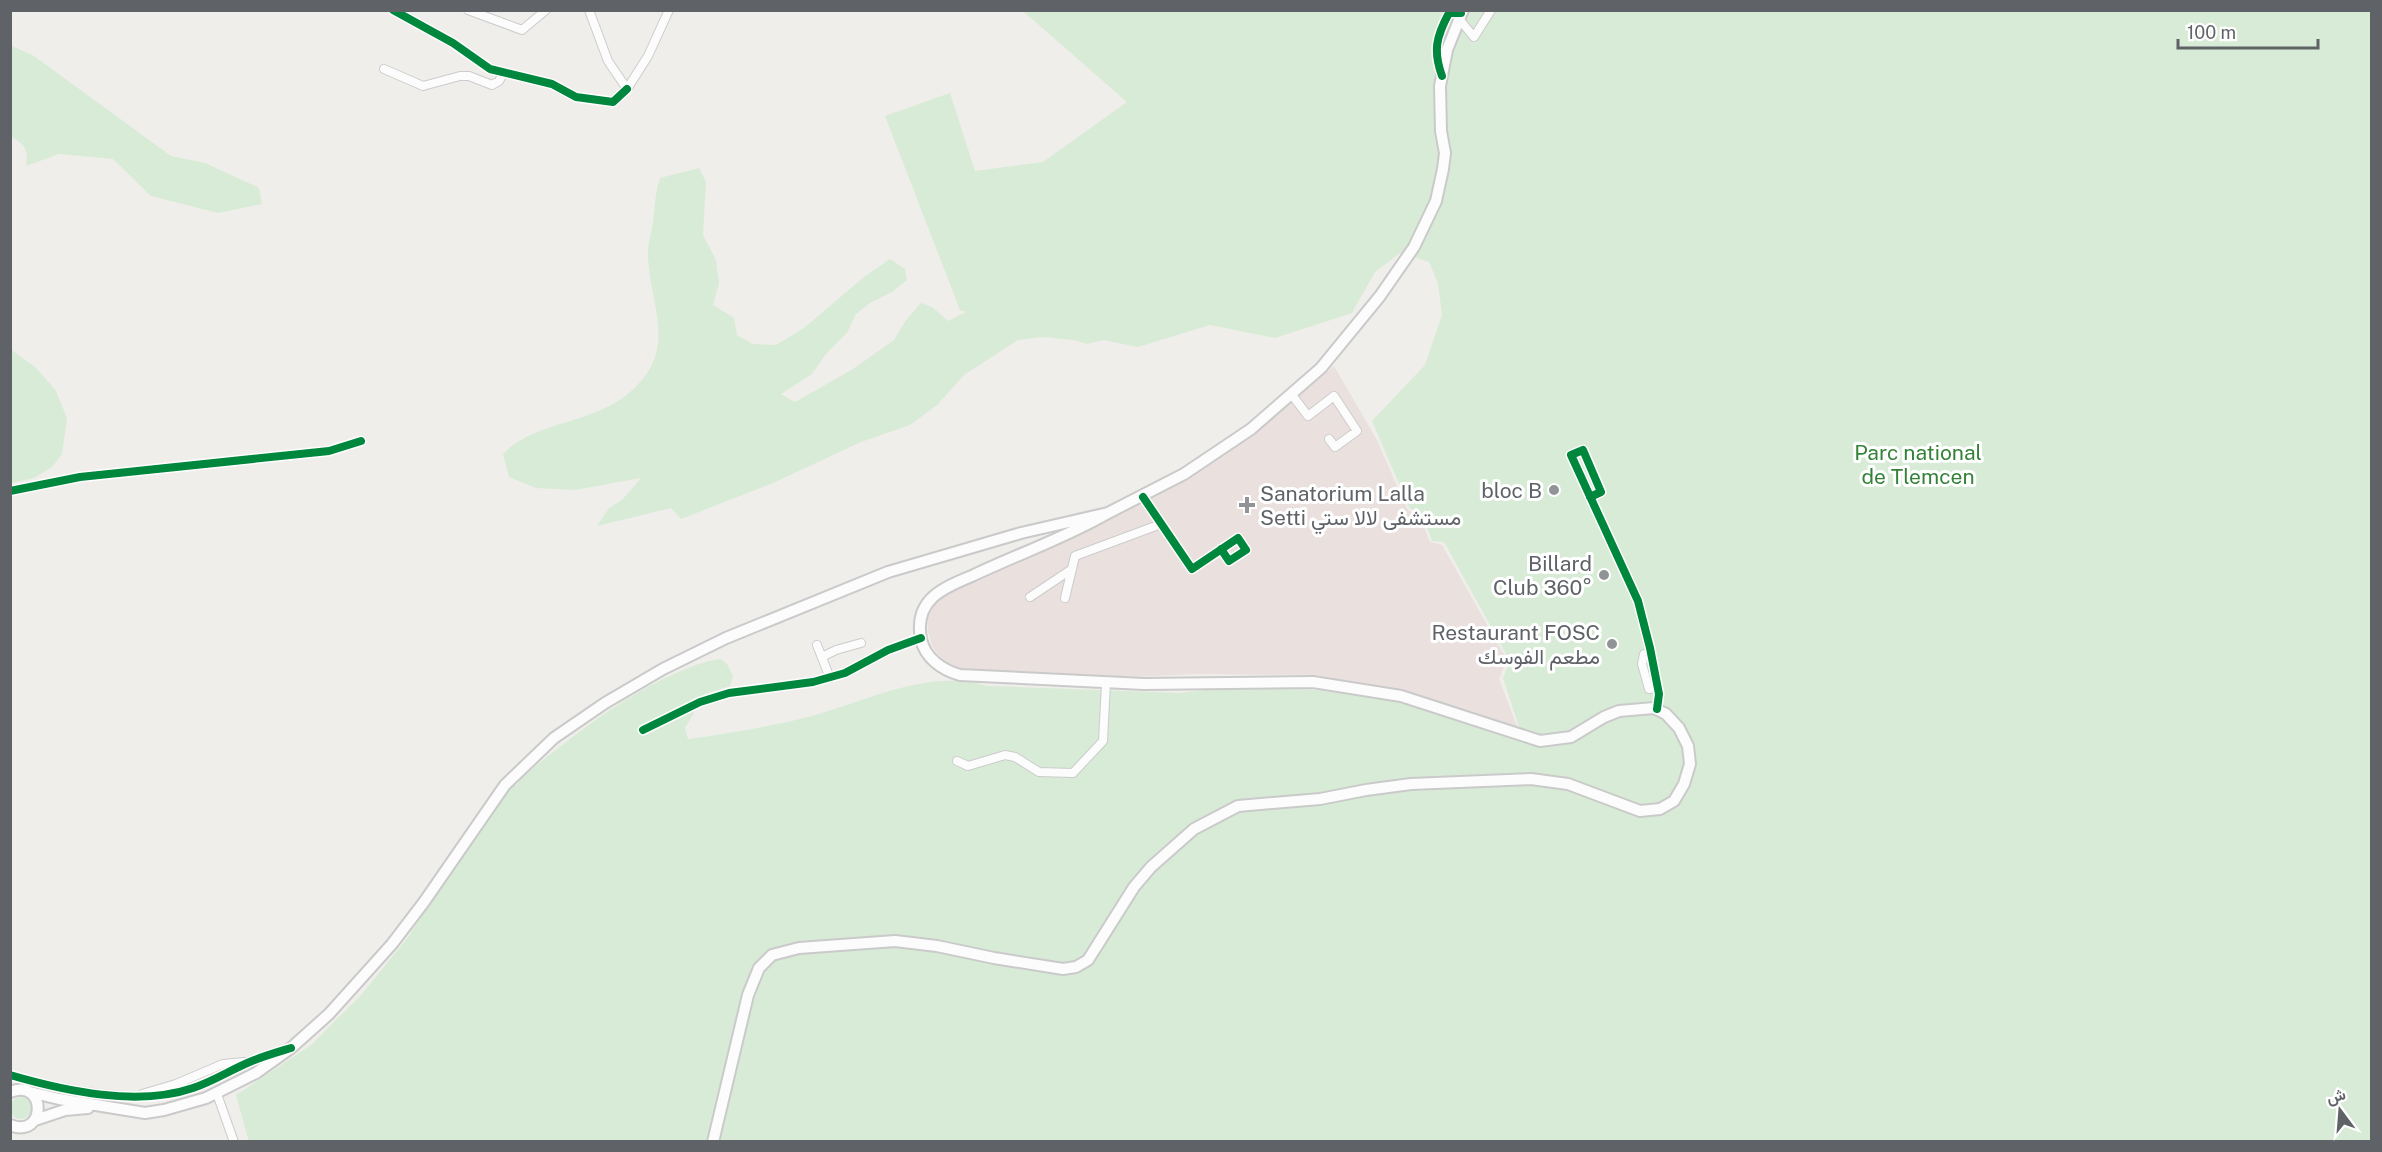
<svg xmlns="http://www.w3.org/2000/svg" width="2382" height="1152" font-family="'Public Sans',Vazirmatn,sans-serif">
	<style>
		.medical { fill: #eae0de }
		.green { fill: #d8ebd6 }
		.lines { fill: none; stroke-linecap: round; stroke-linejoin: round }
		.minor-casing { stroke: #cbcccc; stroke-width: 10 }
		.secondary-casing { stroke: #cacacb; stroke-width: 14 }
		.minor { stroke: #fdfcfc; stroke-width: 8 }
		.secondary { stroke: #fdfcfc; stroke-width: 10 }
		.cycleway-casing { stroke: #fff; stroke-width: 11 }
		.cycleway { stroke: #00873e; stroke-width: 8 }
		.poi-dot { fill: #919496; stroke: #fff; stroke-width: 2 }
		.labels { text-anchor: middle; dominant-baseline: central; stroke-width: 6; stroke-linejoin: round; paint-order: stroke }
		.park-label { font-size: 21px; fill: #348238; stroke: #fff }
		.poi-label { font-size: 21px; fill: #5f6368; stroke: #fff; text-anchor: end }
	</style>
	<rect width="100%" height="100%" fill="#efeeea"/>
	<path class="medical" d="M1334,366L1377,440L1407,509L1421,520L1430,542L1442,545L1507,660L1499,679L1517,726L1399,690L1317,675L1197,674L1107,678L958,669L946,663L939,656L932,646L928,631V618L933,607L941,597L992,571L1069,540L1140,504L1215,461L1291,403Z"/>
	<path class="green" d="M1023,11H2371V1141L249,1142L236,1095L311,1045L362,994L409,936L438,887L512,785H517L523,776C570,739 614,702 668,677C685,669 702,661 721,659L727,664L733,676L730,686L705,694L685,728L688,739L704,737C739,731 774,726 808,717C866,702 927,668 987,686L1180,693L1232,687L1316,690L1391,700L1523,739L1503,678L1510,661L1444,542L1432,541L1424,519L1409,507L1372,421L1425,365L1442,315L1438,283L1429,262L1400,253L1375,272L1352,313L1275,338L1210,325L1138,347L1103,340L1087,344L1074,340L1042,337L1018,340L964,375L937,405L910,425L861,442L773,483L681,519L671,508L597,526L609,508L622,500L641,478L575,490L536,488L509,477L503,454C532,422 593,424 629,393C678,351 652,312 648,259C647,247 651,234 653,222C655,207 655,193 660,178L699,168L706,182L703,235L716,260L719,283L713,305L734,318L737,335L753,344L776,345L804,328L864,277L890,259L905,269L907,280L892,292L870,303L856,314L847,333L826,354L812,374L781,394L795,402L853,369L894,340L906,320L921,303L932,307L948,321L966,312L960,310L885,116L950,93L975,171L1043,162L1127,102Z
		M10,45L34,56L171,156L205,163L259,188L262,204L218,213L151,196L113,159L59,154L26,166C29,150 25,144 11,137Z
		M10,349L35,367L55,389L67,418L62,454L52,467L34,478L11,483Z
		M10 1108a11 11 0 1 1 22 0a11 11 0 1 1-22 0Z"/>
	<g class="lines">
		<g class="minor-casing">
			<path id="minor" d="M393,10L453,43L490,69L552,84L576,97L613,102L627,89
				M468,10L522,30L546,10
				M589,10L608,61L627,89L648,56L669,10
				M1459,19L1474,37L1491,10
				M384,69L423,86L460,76H469L492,85L499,81L504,72
				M1442,76C1433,51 1436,37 1449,13H1461
				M1292,395L1308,416L1334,396L1357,431L1335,447L1329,439
				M10,491L80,477L329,451L361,441
				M1143,497L1192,569L1238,538L1246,550L1229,561L1221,549
				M1590,497L1601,492L1583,450L1571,455L1638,601L1650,648L1659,694L1657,709
				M1030,597L1072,569
				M1065,598L1075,556L1161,524
				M817,645L830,678
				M1651,652L1644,654L1642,664L1649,689L1657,688
				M822,657L836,650L861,643
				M643,730L700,702L729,693L813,682L845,673L888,650L921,638
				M957,761L968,766L1005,755L1015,757L1039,772L1073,773L1103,741L1106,683
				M10,1075C65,1090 136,1106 191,1089C212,1082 230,1071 249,1062C260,1057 273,1054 284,1050
				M142,1094L176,1084L223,1064L244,1062
				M217,1094L234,1142"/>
		</g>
		<g class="secondary-casing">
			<path id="secondary" d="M10,1092C47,1077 47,1140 10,1125
				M30,1092L59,1099L145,1113L164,1110L206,1098L256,1073L291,1048L329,1014L392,944L424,902L505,785L554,738L605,703L663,669L726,638L888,572L1021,533L1108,513L1184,474L1251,429L1321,368L1380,296L1414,247L1436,201L1443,169L1445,153L1441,131L1440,86L1447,50L1463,10
				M35,1120L65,1110L88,1108
				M713,1142L748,995L759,968L772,955L799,948L895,941L937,946L994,958L1063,969L1076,967L1088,960L1134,887L1151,867L1194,829L1238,806L1320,799L1366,790L1411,784L1531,779L1568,784L1640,811L1660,809L1674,801L1684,784L1690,764L1688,746L1679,728L1666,714L1654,708L1619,711L1604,717L1571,737L1540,741L1401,696L1313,682L1144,684L960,675C942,670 925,658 921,639C918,623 921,608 933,597C944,587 960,581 974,575C1018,554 1065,538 1108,513"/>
		</g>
		<use href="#minor" class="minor"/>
		<use href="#secondary" class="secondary"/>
		<g class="cycleway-casing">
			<path id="cycleway" d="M393,10L453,43L490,69L552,84L576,97L613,102L627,89
				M1442,76C1433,51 1436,37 1449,13H1461
				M10,491L80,477L329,451L361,441
				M1143,497L1192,569L1238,538L1246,550L1229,561L1221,549
				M1590,497L1601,492L1583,450L1571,455L1638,601L1650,648L1659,694L1657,709
				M643,730L700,702L729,693L813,682L845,673L888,650L921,638
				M10,1075C65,1091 138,1107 193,1088C214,1081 232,1069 252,1061C264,1056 278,1052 291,1048"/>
		</g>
		<use href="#cycleway" class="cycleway"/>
	</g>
	<g class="poi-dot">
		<circle cx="1554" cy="490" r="6"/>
		<path d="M1244 496h6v6h6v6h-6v6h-6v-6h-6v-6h6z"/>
		<circle cx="1604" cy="575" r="6"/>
		<circle cx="1612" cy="644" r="6"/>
	</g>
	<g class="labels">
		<g class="park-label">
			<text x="1918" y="452">Parc national<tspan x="1918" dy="24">de Tlemcen</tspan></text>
		</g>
		<g class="poi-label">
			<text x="1542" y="490">bloc B</text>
			<text x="1260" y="493" text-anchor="start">Sanatorium Lalla<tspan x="1260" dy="24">Setti مستشفى لالا ستي</tspan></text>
			<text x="1592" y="563">Billard<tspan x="1592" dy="24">Club 360°</tspan></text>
			<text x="1600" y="632">Restaurant FOSC<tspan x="1600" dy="24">مطعم الفوسك</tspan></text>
		</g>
	</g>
	<rect width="2382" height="1152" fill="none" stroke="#5f6368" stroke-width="24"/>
	<g transform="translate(2340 1110) rotate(344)" stroke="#ffffff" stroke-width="4.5" paint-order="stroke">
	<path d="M0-4.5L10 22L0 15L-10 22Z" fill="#5f6368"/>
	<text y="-9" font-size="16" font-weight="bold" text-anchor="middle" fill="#5f6368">ش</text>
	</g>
	<path d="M2178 39v9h140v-9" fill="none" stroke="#5f6368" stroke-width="3"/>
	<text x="2187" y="39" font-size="18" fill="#5f6368" stroke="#ffffff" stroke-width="4.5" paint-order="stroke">100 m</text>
</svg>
